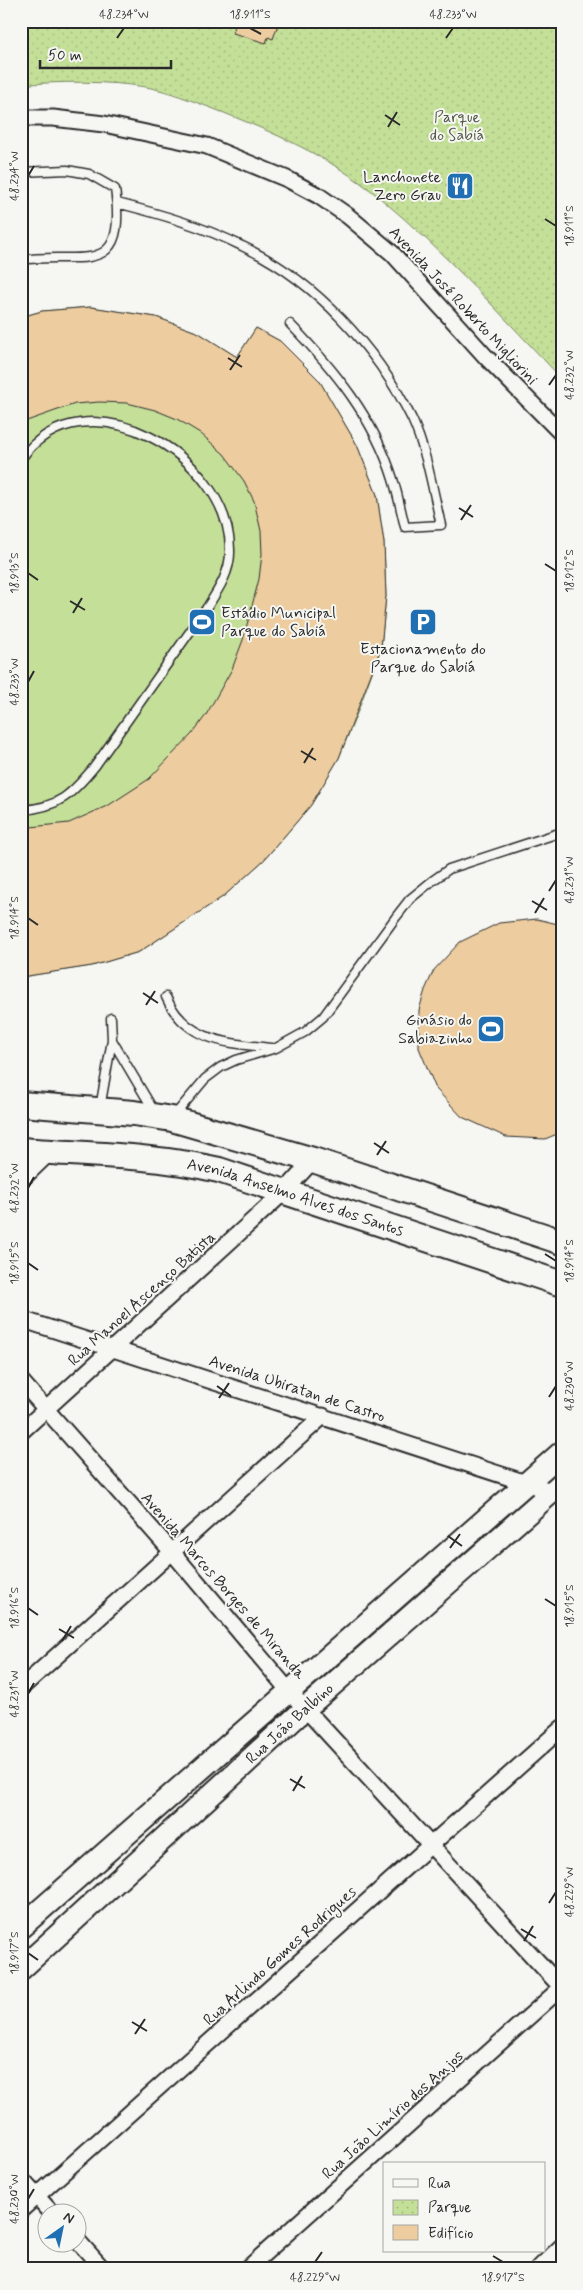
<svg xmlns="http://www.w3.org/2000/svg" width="583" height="2290" font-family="Mynerve,sans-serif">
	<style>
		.park { fill: url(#park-dots); stroke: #788662 }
		.pitch { fill: #c4e098; stroke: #788662 }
		.building { fill: #edcd9f; stroke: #2b2b2b }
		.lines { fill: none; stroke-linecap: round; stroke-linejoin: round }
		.lane-casing { stroke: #2b2b2b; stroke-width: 11 }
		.street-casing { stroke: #2b2b2b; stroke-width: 19 }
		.secondary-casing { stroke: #2b2b2b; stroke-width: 25 }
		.primary-casing { stroke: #2b2b2b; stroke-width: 28 }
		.lane { stroke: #f6f6f2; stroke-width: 8 }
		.street { stroke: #f6f6f2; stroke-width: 15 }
		.secondary { stroke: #f6f6f2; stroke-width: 21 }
		.primary { stroke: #f6f6f2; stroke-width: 24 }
		.ticks { fill: none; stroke: #2b2b2b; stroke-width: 2 }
		.labels { text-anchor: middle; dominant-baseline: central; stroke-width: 4; stroke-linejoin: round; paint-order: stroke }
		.park-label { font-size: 16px; fill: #515846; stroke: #f6f6f2 }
		.poi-label { font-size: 16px; fill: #2b2b2b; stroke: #f6f6f2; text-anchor: end }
		.street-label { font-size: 16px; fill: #2b2b2b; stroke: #f6f6f2 }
		.neatline { fill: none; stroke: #2b2b2b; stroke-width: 2 }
		.ticks-label { font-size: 12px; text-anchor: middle; fill: #2b2b2b }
	</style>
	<defs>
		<pattern id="park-dots" width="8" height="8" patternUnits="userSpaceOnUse" patternTransform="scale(1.25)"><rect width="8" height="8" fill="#c4e098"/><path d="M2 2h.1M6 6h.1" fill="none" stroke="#a9c083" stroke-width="1.8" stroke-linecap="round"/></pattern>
	</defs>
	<rect width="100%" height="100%" fill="#f6f6f2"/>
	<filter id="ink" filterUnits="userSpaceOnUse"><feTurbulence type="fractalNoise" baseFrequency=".02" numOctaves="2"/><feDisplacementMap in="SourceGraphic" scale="10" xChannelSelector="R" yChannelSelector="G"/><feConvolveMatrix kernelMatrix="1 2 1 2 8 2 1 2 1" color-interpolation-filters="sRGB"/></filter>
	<g filter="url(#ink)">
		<path class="park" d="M21,21H562V379C503,317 445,252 380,198C331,157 273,132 214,109C192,101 169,91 146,87C110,81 57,81 21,85Z"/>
		<path class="pitch" d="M91,307L156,317L199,333L237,357L256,328L280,341L319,380L357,445L377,495L384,543L386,596L381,648L358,711L339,758L311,805L264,860L224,896L139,952L92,966L21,977V317L42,311Z"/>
		<path class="building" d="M236,21H279L273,39L268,37L266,43L233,33Z
			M458,172L474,187L462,200L446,185Z
			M91,307L156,317L199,333L237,357L256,328L280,341L319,380L357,445L377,495L384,543L386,596L381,648L339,758L311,805L264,860L224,896L139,952L92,966L21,977V828L69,823L109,805L149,779L192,734L206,715L232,669L243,640L259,579L262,554L261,531L254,501L244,481L224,454L200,433L177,419L155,410L127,403L99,402L75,404L21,423V317L42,311Z
			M537,919L562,925V1132L545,1139L506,1137L462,1117L436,1089L419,1048V1010L425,990L434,970L460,942L499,923Z"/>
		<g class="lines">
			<g class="lane-casing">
				<path id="lane" d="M21,172L67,170L89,174L115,189C128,281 81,251 21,260
					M117,203C160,214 202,226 242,246C315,280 377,348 412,419C427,452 433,491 441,525L405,527C401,511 398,495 393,479C374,418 334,369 290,324
					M21,459C84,371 230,456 230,550C231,572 217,592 206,609L95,766C72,794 59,808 21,810
					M166,997C186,1042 228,1043 272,1048
					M112,1040L154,1111
					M100,1108L112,1040L111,1018
					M174,1116L205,1079L221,1067L236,1060L276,1048L305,1032L323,1017L396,917L410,899L432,881L449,869L562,832"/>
			</g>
			<g class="street-casing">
				<path id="street" d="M21,118H53L104,124L207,146L287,179L319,196L348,216L392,253L486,357L562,434
					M21,1180L50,1152
					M21,1319L560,1494
					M21,1381L173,1553L289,1691L562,1988
					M21,1432L285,1191L313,1160
					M21,1688L323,1416
					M21,2179L51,2212
					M21,2210L562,1728
					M78,2241L103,2269
					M247,2269L562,1987
					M538,2269L562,2246"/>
			</g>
			<g class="secondary-casing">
				<g id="secondary">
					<path d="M21,1927L562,1452"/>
					<path id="s1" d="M21,1969L306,1708L562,1483"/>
				</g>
			</g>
			<g class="primary-casing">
				<g id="primary">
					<path d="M21,1104L134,1113L172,1119L313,1160L562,1242"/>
					<path id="s2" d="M21,1150C88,1155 154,1155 219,1170L562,1284"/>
				</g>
			</g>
			<use href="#lane" class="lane"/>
			<use href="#street" class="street"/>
			<use href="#secondary" class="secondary"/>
			<use href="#primary" class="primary"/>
		</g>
	</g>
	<path class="ticks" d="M250,28L261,34M117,38L124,28M446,38L453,28M385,115L400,125M388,127L397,112M28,176L34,166M545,219L556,226M228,358L242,367M230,370L240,355M549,385L556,375M459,508L473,517M461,520L471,505M545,564L556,571M28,573L38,580M70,601L85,610M73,613L82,598M28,682L34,671M301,751L316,760M304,763L313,748M549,891L556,880M532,901L547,910M535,913L544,898M28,918L38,925M143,993L158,1003M146,1005L155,991M374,1143L389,1153M377,1155L386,1141M28,1188L34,1177M545,1254L556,1261M28,1263L38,1270M217,1386L231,1396M549,1397L556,1386M219,1398L229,1383M448,1536L462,1546M450,1548L460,1534M545,1599L556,1606M28,1608L38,1615M59,1629L74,1638M62,1641L71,1626M28,1694L34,1683M290,1779L305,1788M293,1791L302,1776M549,1903L556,1892M521,1929L536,1938M524,1941L533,1926M28,1953L38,1960M132,2022L147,2031M135,2034L145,2019M28,2199L34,2189M493,2256L503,2262M315,2262L322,2252"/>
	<defs>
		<g id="restaurant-square" transform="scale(1.4375)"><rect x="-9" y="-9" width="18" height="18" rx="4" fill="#1f6fb2" stroke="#f6f6f2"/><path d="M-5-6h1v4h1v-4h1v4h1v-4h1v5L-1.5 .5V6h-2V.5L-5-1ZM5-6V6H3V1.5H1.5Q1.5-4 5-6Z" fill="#fff"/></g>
		<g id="stadium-square" transform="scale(1.4375)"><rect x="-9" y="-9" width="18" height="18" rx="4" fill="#1f6fb2" stroke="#f6f6f2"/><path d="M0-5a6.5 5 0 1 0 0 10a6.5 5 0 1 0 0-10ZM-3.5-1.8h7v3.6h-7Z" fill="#fff"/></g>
		<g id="parking-square" transform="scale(1.4375)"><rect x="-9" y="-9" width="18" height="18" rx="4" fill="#1f6fb2" stroke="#f6f6f2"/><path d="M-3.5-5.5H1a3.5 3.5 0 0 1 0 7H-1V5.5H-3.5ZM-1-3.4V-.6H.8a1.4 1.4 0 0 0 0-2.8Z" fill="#fff"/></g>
	</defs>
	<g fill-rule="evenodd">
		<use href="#restaurant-square" x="460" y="186"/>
		<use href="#stadium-square" x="202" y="622"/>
		<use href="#parking-square" x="423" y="622"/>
		<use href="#stadium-square" x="491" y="1029"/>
	</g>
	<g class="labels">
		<g class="park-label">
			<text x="457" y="117">Parque<tspan x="457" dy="18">do Sabiá</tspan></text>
		</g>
		<g class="poi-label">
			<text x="441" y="177">Lanchonete<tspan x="441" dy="18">Zero Grau</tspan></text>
			<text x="221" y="613" text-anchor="start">Estádio Municipal<tspan x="221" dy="18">Parque do Sabiá</tspan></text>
			<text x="423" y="649" text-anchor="middle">Estacionamento do<tspan x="423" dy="18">Parque do Sabiá</tspan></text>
			<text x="472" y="1020">Ginásio do<tspan x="472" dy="18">Sabiazinho</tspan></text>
		</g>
		<g class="street-label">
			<text transform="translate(463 306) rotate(47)">Avenida José Roberto Migliorini</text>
			<text stroke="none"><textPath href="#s2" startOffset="280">Avenida Anselmo Alves dos Santos</textPath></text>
			<text transform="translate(142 1299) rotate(-42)">Rua Manoel Ascenço Batista</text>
			<text transform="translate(297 1389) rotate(18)">Avenida Ubiratan de Castro</text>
			<text transform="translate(223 1586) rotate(49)">Avenida Marcos Borges de Miranda</text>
			<text stroke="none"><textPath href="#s1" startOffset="364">Rua João Balbino</textPath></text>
			<text transform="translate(280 1956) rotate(-42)">Rua Arlindo Gomes Rodrigues</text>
			<text transform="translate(393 2115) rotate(-42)">Rua João Limírio dos Anjos</text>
		</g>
	</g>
	<rect width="583" height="2290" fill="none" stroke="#f6f6f2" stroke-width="55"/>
	<rect x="383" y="2162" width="162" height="90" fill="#f6f6f2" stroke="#a5a5a2"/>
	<rect x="393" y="2179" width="25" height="8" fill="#f6f6f2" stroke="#a5a5a2"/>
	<text x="428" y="2188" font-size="15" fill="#2b2b2b">Rua</text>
	<rect x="393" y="2200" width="25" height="15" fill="url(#park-dots)" stroke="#a5a5a2"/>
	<text x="428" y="2212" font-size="15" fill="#2b2b2b">Parque</text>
	<rect x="393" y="2225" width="25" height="15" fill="#edcd9f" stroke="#a5a5a2"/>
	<text x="428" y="2238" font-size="15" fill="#2b2b2b">Edifício</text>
	<g transform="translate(62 2228) rotate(33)"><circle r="24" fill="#f6f6f2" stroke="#a5a5a2"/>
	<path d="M0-4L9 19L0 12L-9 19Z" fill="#1f6fb2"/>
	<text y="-8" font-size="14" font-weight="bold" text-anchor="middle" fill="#2b2b2b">N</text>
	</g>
	<path d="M40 60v8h131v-8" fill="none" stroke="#2b2b2b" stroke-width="2.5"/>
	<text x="48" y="60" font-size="15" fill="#2b2b2b" stroke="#f6f6f2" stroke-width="4" paint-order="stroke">50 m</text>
	<rect x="28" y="28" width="528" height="2234" class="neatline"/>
	<g class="ticks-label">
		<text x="124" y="18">48.234°W</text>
		<text x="250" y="18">18.911°S</text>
		<text x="453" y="18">48.233°W</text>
		<text transform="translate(14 176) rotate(-90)" y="4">48.234°W</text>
		<text transform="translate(569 226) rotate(-90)" y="4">18.911°S</text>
		<text transform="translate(569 375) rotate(-90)" y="4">48.232°W</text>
		<text transform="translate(569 571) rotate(-90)" y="4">18.912°S</text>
		<text transform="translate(14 573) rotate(-90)" y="4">18.913°S</text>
		<text transform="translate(14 682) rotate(-90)" y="4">48.233°W</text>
		<text transform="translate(569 880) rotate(-90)" y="4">48.231°W</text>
		<text transform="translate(14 918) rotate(-90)" y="4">18.914°S</text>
		<text transform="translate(14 1188) rotate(-90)" y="4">48.232°W</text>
		<text transform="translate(569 1261) rotate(-90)" y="4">18.914°S</text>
		<text transform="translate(14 1263) rotate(-90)" y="4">18.915°S</text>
		<text transform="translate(569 1386) rotate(-90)" y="4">48.230°W</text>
		<text transform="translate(569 1606) rotate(-90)" y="4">18.915°S</text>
		<text transform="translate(14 1608) rotate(-90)" y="4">18.916°S</text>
		<text transform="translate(14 1694) rotate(-90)" y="4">48.231°W</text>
		<text transform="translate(569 1892) rotate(-90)" y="4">48.229°W</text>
		<text transform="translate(14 1953) rotate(-90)" y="4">18.917°S</text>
		<text transform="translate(14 2199) rotate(-90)" y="4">48.230°W</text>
		<text x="315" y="2281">48.229°W</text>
		<text x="503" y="2281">18.917°S</text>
	</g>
</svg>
